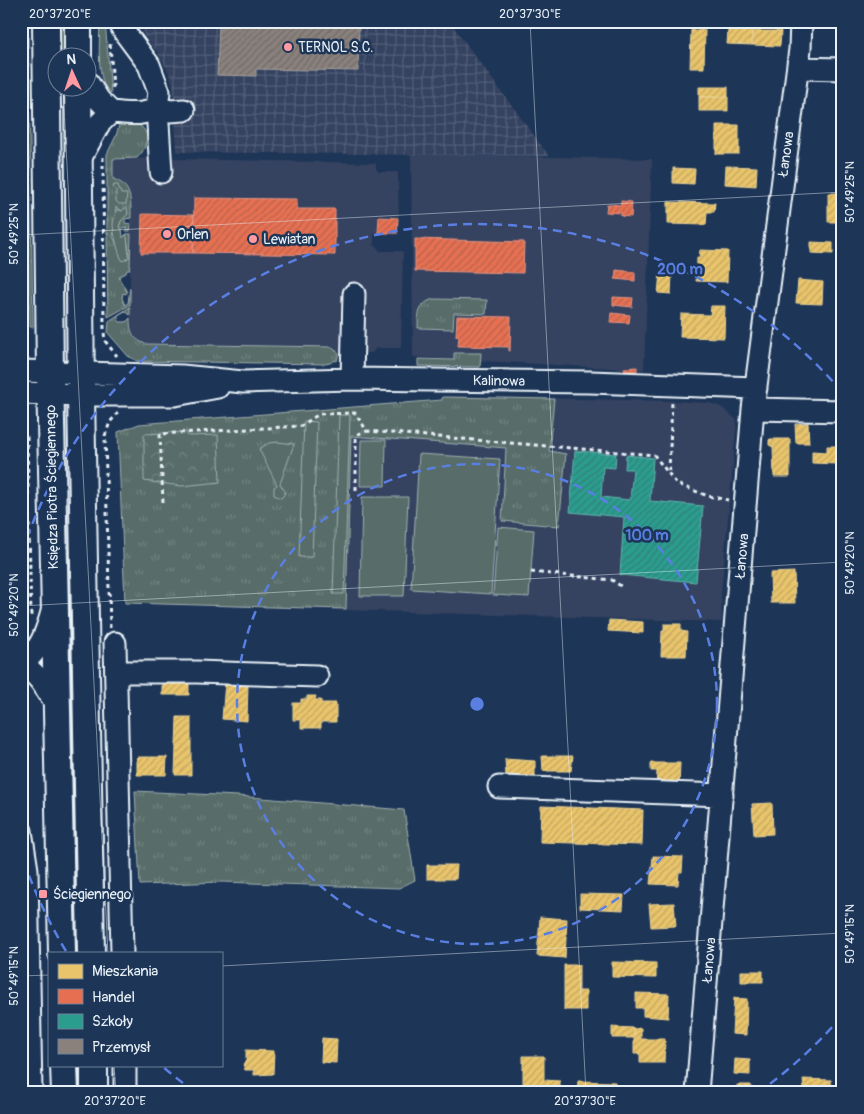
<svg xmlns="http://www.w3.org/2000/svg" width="864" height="1114" font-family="Pangolin,sans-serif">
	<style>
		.built { fill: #344360 }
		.industrial { fill: url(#industrial-grid) }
		.grass { fill: url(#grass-tufts); stroke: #a0afb0 }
		.park { fill: url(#park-crowns); stroke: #a0afb0 }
		.garden { fill: #586d69; stroke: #a0afb0 }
		.homes { fill: url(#homes-hatch); stroke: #e9d295 }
		.shops { fill: url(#shops-hatch); stroke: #e79683 }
		.schools { fill: url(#schools-hatch); stroke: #63b6ae }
		.industry { fill: url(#industry-hatch); stroke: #a6a3a1 }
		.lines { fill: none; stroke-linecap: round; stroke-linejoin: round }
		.minor-casing { stroke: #e8f1f8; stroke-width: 25 }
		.major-casing { stroke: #e8f1f8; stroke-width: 30 }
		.path { stroke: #e8f1f8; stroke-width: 3; stroke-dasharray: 4 4; stroke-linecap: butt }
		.minor { stroke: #1d3557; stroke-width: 21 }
		.major { stroke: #1d3557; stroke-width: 26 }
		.ticks { fill: none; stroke: #e8f1f8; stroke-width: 1; stroke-opacity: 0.45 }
		.ring { fill: none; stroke: #5a7fe2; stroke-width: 2.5; stroke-dasharray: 9 6 }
		.poi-dot { fill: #ff9aa2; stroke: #1d3557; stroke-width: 2 }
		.labels { text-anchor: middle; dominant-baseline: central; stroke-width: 5; stroke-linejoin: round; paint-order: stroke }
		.poi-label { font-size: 14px; fill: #e8f1f8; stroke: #1d3557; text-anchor: start }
		.street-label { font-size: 14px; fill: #e8f1f8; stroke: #1d3557 }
		.centre { fill: #5a7fe2; stroke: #1d3557; stroke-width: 2.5 }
		.ring-label { font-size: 15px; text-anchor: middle; font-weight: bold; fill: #5a7fe2; stroke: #1d3557; stroke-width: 5; stroke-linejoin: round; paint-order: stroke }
		.neatline { fill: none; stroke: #e8f1f8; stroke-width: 2 }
		.ticks-label { font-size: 12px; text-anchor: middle; fill: #e8f1f8 }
	</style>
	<defs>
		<pattern id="industrial-grid" width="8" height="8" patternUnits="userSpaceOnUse" patternTransform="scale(1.25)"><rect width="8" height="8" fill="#344360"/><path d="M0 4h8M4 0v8" fill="none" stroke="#515f78"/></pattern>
		<pattern id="grass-tufts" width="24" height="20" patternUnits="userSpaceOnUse" patternTransform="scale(1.25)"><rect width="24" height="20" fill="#586d69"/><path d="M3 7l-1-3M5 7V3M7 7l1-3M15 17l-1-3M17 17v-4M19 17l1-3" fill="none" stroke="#70827f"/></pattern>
		<pattern id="park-crowns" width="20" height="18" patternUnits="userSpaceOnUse" patternTransform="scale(1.25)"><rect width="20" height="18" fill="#586d69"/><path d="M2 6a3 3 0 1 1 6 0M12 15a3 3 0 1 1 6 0" fill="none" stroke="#70827f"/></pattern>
		<pattern id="homes-hatch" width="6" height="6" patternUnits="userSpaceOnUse" patternTransform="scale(1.25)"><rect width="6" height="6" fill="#e9c46a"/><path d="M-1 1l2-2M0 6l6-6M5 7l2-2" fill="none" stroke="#c0a562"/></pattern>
		<pattern id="shops-hatch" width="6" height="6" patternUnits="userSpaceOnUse" patternTransform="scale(1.25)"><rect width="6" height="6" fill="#e76f51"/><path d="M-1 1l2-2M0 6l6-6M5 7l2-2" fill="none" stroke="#b7634f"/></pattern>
		<pattern id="schools-hatch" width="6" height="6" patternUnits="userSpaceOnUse" patternTransform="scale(1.25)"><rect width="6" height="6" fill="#2a9d8f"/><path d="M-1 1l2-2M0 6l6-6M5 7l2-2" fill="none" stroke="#347f77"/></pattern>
		<pattern id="industry-hatch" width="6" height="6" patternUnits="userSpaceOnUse" patternTransform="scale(1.25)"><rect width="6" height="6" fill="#8a817c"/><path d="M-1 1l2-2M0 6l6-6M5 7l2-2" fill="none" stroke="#6f6a68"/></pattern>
	</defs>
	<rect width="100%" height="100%" fill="#1d3557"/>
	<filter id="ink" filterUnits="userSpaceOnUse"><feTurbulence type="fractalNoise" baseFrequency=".02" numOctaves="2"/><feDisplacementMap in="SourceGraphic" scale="10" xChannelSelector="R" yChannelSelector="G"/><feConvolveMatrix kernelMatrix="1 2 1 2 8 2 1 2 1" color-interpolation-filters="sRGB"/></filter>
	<g filter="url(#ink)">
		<path class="built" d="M288,21H451L453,26Z
			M411,154L652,159L644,370L413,357Z
			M178,158V159L376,163V169L379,172H398L399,235L374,234V244L380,251H403L401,348H376L372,353H339L331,347L150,344L137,340L130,330V195L125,186L113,179V159Z
			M450,396L672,401L710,403L721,407L737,420L721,595L722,622L125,603L118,432L139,424L442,400V397Z"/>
		<path class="industrial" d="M136,21H288L453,26L549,156L177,152L173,85L168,71L156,50L147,40Z"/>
		<path class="grass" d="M21,21H28L33,327H30L28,220L21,192Z
			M57,21H68V57H61Z
			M100,21H105L111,93C95,83 100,39 100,21Z
			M120,122C125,123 131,123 136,124C153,130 147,149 137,158L113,159V179C132,185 131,201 131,218L125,219V223L131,224L130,231H126V227L120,229L119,227L121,221L128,214L126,208L122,211L116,207L113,237L126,260C132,253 127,243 126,234H131L130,267L129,268L130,270H127L126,273L121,275L119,278L127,292L126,294L123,293L122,298L125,305L128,303L130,288V305L108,317L107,236L109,234H107V154L116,136Z
			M433,299L487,300L486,314L454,313L453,329L418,328C418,315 418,304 433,299Z
			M130,307V315L125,311L118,315V320L120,322H126L130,318C130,331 132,339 146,344L331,347L339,353L337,361L335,360L330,363L325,364L137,361L128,356L108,333L109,321Z
			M454,353H481L480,367L418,366V359L454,360Z
			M442,397L554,399L549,451L566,454L559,526L502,521L506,448L351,436L346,609L125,603L118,432L139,424L442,400Z
			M21,431L23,435V452L22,453L23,454L24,463L27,618L21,641Z
			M135,791L238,796L404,810L415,880L399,888L221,882L140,885Z"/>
		<path class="park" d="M186,432L188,436L218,435L220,482L182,486L144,481V434Z"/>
		<path class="garden" d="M114,185H118L121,194H127L126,204H119L116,201V190L113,188Z
			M125,208H127L128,214L121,221L119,227L122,229L123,238L125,235L127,237L129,257L123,261C119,258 113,231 113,224C113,220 116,215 116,209L122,211Z
			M339,415H350L344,594H333Z
			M304,421L317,422L312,557H299Z
			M361,440H386L385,486H360Z
			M278,442L294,444L280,484L285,491L284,495L281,498L274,495V487L277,485L259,449L269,443Z
			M419,454L500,459L491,594L411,589Z
			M362,497H408L404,596H360Z
			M498,527L534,530L529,597L493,595Z"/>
		<path class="homes" d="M691,30H705L704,68H690Z
			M728,30L752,31V45L727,44Z
			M752,31H781L780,46L752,45Z
			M699,87H728V97H699Z
			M699,97H728V111H699Z
			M716,125H739V154H716Z
			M726,166L757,167L756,186L725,184Z
			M673,168L695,169L694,184L673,183Z
			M828,193H843V222H828Z
			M668,202L715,203L714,212H707L706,225L668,224Z
			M811,242L833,243V254L811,253Z
			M700,250L728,251L727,282L696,281L697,258H699Z
			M660,273L672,274L671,294L658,293Z
			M798,280L823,282L822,304L796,303Z
			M711,306H725L724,338L680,337L681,314L710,315Z
			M808,423L809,443H796L795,424Z
			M770,439H790V477H774L773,447L769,445V440Z
			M827,446H837L836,464L812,463V451L827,452Z
			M794,572L795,603H771L770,573Z
			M609,620L643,622V633L608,631Z
			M664,624H681V631L687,632L686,656H661L662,631H664Z
			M162,680H189V695H162Z
			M225,682L248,684L247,721L222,719Z
			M307,696H316L315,700H321V703H336V722H321V728H301V720H293V703H301V699H307Z
			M177,717H191V775H175Z
			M542,756H573L571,771H543Z
			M137,757H167L166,775H137Z
			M505,759L535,761V777L506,776Z
			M651,763H680L679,789L656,788L657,771H651Z
			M772,803L773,834L754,835L752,804Z
			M541,806L643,810L642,845L540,842Z
			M653,856L683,857L682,872H679L678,885L650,884Z
			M427,865H457L456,879H427Z
			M580,894L624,895L623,910L580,908Z
			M674,903L676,926L651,927L649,904Z
			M540,917L567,919L565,958L537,956Z
			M612,962L656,963V978L612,977Z
			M564,965H579V991H586V1010H564Z
			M741,971H763V982H741Z
			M636,993L669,994L668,1018L643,1016V1008H636Z
			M734,998L747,999L746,1035L732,1034Z
			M612,1027L634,1028V1038H612Z
			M641,1028V1039H665L664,1063H640V1054H634V1029Z
			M322,1038L337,1039L336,1063L321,1062Z
			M246,1050L274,1051L273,1074L254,1075V1070H245L243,1064L246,1061Z
			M523,1056H544V1080L560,1081V1090H523Z
			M735,1059L750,1060V1075L734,1074Z
			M803,1079L831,1080L832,1092H804Z
			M578,1081L615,1082V1089H608V1093H577Z
			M737,1085H751V1093H737Z
			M524,1090L545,1091V1093H524Z"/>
		<path class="shops" d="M194,198L297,199V209H335V255L193,253Z
			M621,201L632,202L631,217L621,216V213L606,212L607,204L621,205Z
			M142,214L194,215L193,253H141Z
			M379,217L398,218L397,233H378Z
			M415,239L524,242L523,273L415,271Z
			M616,270L635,272V281L615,279Z
			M613,297L633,298L632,307L613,305Z
			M611,313L630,315L629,323L610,322Z
			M457,316L511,317L510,351H509V347L458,346L459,336H456Z
			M637,367V371H624V368Z"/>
		<path class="schools" d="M575,451L616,454L615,468L603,467L601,497L630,500L633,469H625L626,455L653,458L650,501L703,506L696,582L620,575L624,517L570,512Z"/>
		<path class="industry" d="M219,23L359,25L358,71L256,69V76L217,75Z"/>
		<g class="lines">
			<g class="minor-casing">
				<path id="minor" d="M119,21L123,30L149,65L159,92L157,107L161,172
					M798,68L843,69
					M88,83L99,100L111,112
					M79,161L99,124L111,112C126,113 144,117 157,107L170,111L184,110
					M21,371L182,376L243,382L352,379L433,380L590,382L756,388
					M352,379L354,294
					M21,393L81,395H175L218,387
					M753,409L843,411
					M115,643L122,953
					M21,662C40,654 47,630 52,612
					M21,664C38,673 47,690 57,706
					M116,672H197L317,676
					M499,787L722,795
					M21,831L27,870L31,1093
					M125,1065V1093
					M697,1093L753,409L800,49L801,21"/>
			</g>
			<g class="major-casing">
				<path id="major" d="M46,21L50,373L62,953
					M78,21V58
					M78,88L81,395L91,953
					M64,1065L65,1093
					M94,1065V1093"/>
			</g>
			<path class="path" d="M110,44L113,88
				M103,157L104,332L105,341L117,356
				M21,201L24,217L26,329L21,340
				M21,421L27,437L31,617
				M669,471L672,402
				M356,490V438L358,434L367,431
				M163,502L160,434L301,426L319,414L355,413L367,431L654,455L677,484L708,496L728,500
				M531,572L612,580L622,587
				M110,628L105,436L110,422L118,413"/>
			<use href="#minor" class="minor"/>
			<use href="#major" class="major"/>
		</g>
	</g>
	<path class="ticks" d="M60,21L62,58M530,21L586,1093M63,88L108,953M21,235L843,192M21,606L843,562M221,966L843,933M21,976L49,975M114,1065L116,1093"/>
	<g class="ring">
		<circle cx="477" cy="704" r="240"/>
		<path d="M842 1016A480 480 0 0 1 759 1092M195 1092A480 480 0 0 1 162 1066M66 951A480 480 0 0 1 22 856M22 552A480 480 0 0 1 842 392"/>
	</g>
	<g class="poi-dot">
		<circle cx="288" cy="47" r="5"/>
		<circle cx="167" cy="234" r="5"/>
		<circle cx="253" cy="239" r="5"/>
		<rect x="38" y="889" width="10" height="10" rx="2.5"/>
	</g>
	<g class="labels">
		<g class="poi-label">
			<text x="298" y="47">TERNOL S.C.</text>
			<text x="177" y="234">Orlen</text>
			<text x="263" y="239">Lewiatan</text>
			<text x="53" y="894">Ściegiennego</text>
		</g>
		<g class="street-label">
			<text transform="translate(786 154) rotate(-82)">Łanowa</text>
			<text transform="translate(499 381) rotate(1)">Kalinowa</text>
			<text transform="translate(52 487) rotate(-91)">Księdza Piotra Ściegiennego</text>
			<text transform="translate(742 556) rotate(-85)">Łanowa</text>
			<text transform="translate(709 960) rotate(-85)">Łanowa</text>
		</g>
	</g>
	<circle cx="477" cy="704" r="8" class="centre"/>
	<g class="ring-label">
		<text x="680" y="274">200 m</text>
		<text x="647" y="540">100 m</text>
	</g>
	<rect width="864" height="1114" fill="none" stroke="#1d3557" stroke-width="55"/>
	<rect x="48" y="952" width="175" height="115" fill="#1d3557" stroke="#6e8097"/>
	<rect x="58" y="964" width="25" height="15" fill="#e9c46a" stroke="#6e8097"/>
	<text x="92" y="976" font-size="15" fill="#e8f1f8">Mieszkania</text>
	<rect x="58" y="989" width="25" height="15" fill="#e76f51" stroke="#6e8097"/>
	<text x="92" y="1002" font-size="15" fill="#e8f1f8">Handel</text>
	<rect x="58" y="1014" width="25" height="15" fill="#2a9d8f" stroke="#6e8097"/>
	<text x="92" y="1026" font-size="15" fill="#e8f1f8">Szkoły</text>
	<rect x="58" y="1039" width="25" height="15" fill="#8a817c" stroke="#6e8097"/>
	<text x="92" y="1052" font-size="15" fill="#e8f1f8">Przemysł</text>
	<g transform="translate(72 72) rotate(357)"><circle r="24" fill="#1d3557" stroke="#6e8097"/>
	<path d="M0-4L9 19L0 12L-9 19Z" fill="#ff9aa2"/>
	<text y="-8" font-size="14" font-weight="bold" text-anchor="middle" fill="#e8f1f8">N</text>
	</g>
	<rect x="28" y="28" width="808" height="1058" class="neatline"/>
	<g class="ticks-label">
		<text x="60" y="18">20°37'20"E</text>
		<text x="530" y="18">20°37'30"E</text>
		<text transform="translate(850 192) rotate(-90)" y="4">50°49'25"N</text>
		<text transform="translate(14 234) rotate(-90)" y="4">50°49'25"N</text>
		<text transform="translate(850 563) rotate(-90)" y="4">50°49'20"N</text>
		<text transform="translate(14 605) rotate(-90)" y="4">50°49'20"N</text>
		<text transform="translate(850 934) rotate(-90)" y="4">50°49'15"N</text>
		<text transform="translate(14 976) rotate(-90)" y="4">50°49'15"N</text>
		<text x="115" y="1105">20°37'20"E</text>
		<text x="585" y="1105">20°37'30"E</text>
	</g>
</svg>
